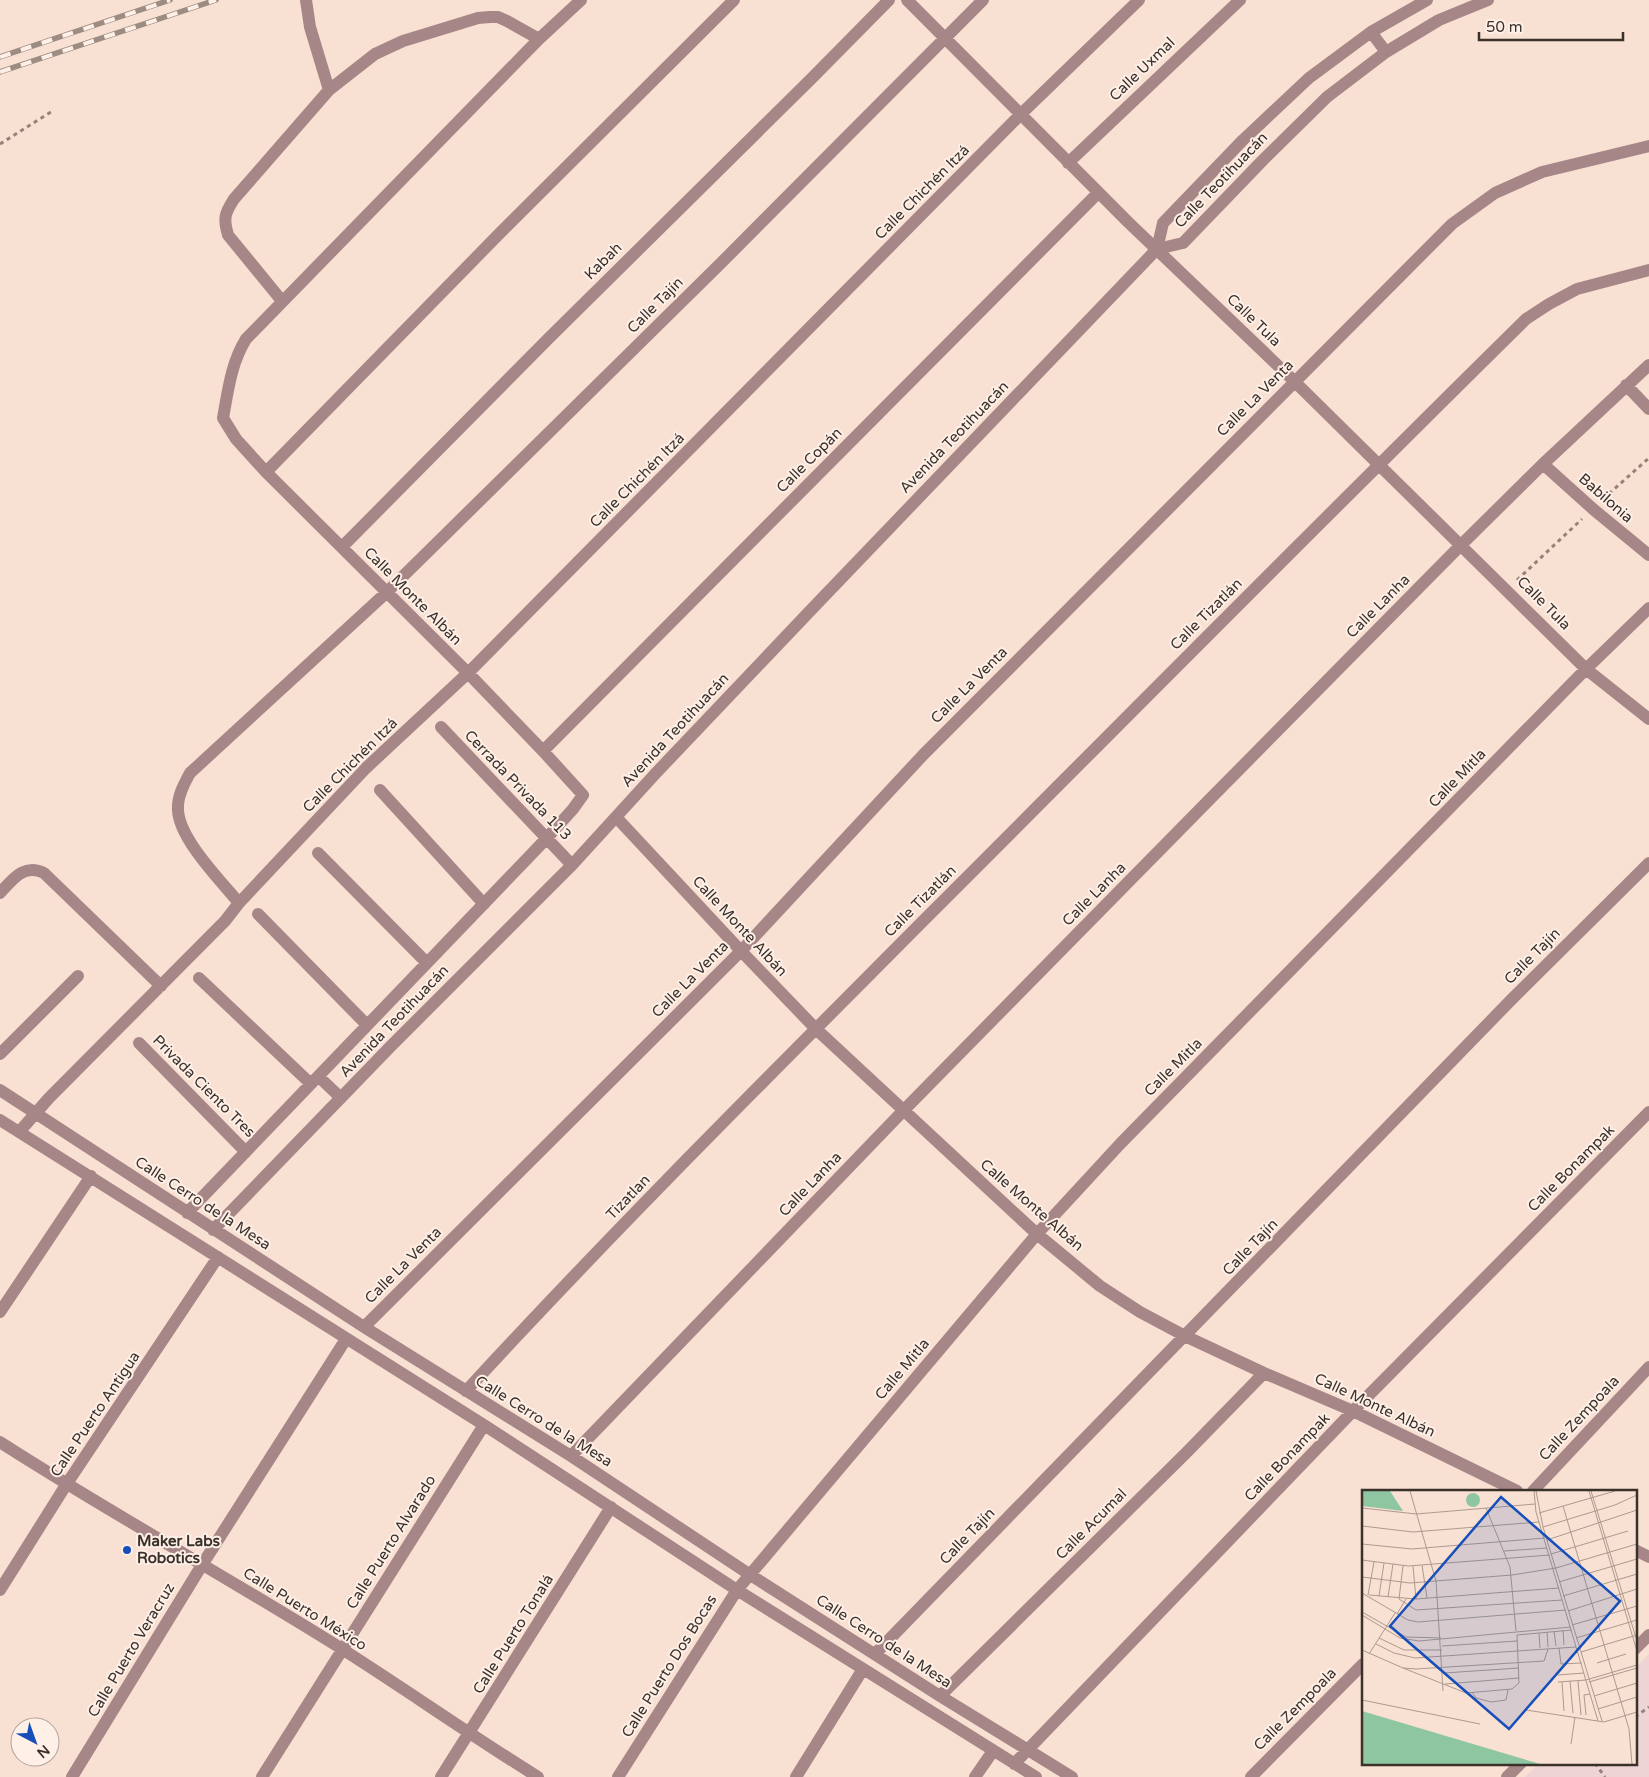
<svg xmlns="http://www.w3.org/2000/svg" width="1649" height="1777" font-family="'Varela Round',sans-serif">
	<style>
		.education { fill: #efd4d6 }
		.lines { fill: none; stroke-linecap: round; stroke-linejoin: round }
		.path { stroke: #938379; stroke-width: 3; stroke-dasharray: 4 4; stroke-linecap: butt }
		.minor { stroke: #a78687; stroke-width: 12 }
		.rail-casing { stroke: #9d8c82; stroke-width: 5.5 }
		.rail { stroke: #feefe7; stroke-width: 4; stroke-dasharray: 11; stroke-linecap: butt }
		.poi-dot { fill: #164eba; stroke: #feefe7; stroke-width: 2 }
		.labels { text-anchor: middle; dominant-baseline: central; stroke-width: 4; stroke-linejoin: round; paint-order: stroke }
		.street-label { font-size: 15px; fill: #3a312b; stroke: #feefe7 }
		.poi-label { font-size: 15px; font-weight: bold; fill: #3a312b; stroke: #feefe7; text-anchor: start }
		.inset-road { fill: none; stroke: #ac9a8f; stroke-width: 1 }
		.view { fill: #164eba; fill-opacity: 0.15; stroke: #164eba; stroke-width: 2.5 }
		.inset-edge { fill: none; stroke: #3a312b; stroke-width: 2.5 }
	</style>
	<rect width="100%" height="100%" fill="#f8e0d2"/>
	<path class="education" d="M1649,1654V1777H1525L1539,1763H1635V1668Z"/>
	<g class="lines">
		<path class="path" d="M0,144L54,110
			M1603,499L1649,458
			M1517,580L1582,519
			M1635,1717L1649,1707
			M1595,1763L1605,1777"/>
		<path class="minor" d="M306,0L310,27L329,90
			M907,0L1128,222L1294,381L1586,669L1649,719
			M1371,32L1386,52
			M1068,163L1240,0
			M1157,249L1183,243L1263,160L1327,97L1386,52L1439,20L1488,0
			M1157,249L1163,223L1243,140L1309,78L1371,32L1427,0
			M282,301L228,235C223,218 225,213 234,199L329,90L375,54L403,41L478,18L490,17H498L507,21L539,39
			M1626,385L1649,409
			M1543,464L1593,509L1649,555
			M266,472L499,234L734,0
			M342,547L549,338L812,78L889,0
			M441,727L572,865
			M543,751L1098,193
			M380,790L484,904
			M616,817L741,951L816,1029L1037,1234L1100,1286L1140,1312L1185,1336L1264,1373L1353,1411L1517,1491
			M318,853L427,963
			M0,893C13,879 24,863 44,873L161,986
			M239,903C221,881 179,839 178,810C177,797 184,784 190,773L386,593L720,264L983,0
			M258,914L367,1025
			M199,978L311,1084
			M139,1043L246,1152
			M0,1054L78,976
			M319,1077L341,1098
			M0,1090L364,1327L571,1456L749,1574L940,1696L1072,1777
			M0,1120L484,1425L737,1590L1036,1777
			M20,1131L49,1098L225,921L239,903L366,768L468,673L1021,114L1139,0
			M187,1213L546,839L573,809L583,795L543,751L468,673L266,472L236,439L223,418C228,391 231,363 246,339L539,39L581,0
			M213,1230L390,1047L572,865L656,773L809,612L1157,249
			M0,1312L91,1176
			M364,1327L741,951L923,755L1452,224L1495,193L1542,172L1649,146
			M466,1391C616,1228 774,1071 931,913C1129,715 1326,516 1526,319L1549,304L1577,289L1649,270
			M0,1442C112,1514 229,1578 342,1649C408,1691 472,1736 538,1777
			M571,1456L903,1111L1210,799L1461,545L1543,464L1649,365
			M1533,1491L1649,1367
			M1635,1550L1649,1557
			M0,1590L66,1485L218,1257
			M1635,1649L1649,1635
			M875,1654L1511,1000L1649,863
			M940,1696L1186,1453L1264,1373
			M1014,1764L1353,1411L1649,1112
			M72,1777L202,1565L346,1339
			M262,1777L484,1425
			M441,1777L611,1507
			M618,1777L737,1590L1037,1234L1121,1143L1586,669L1649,608
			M796,1777L863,1669
			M975,1777L993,1751
			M1251,1777L1363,1664
			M1507,1777L1521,1763"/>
		<g class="rail-casing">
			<path id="rail" d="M0,57L170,0
				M0,72L216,0"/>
		</g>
		<use href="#rail" class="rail"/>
	</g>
	<circle class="poi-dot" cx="127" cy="1550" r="5"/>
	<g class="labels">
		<g class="street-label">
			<text transform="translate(1142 69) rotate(-44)">Calle Uxmal</text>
			<text transform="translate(1221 180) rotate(-46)">Calle Teotihuacán</text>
			<text transform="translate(922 192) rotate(-45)">Calle Chichén Itzá</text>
			<text transform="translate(603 261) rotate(-45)">Kabah</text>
			<text transform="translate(655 305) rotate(-45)">Calle Tajín</text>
			<text transform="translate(1254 320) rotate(44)">Calle Tula</text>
			<text transform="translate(1255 398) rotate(-45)">Calle La Venta</text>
			<text transform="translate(954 437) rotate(-46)">Avenida Teotihuacán</text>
			<text transform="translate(809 460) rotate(-45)">Calle Copán</text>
			<text transform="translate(637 480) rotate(-45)">Calle Chichén Itzá</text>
			<text transform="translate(1606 498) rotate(41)">Babilonia</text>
			<text transform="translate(413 596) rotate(45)">Calle Monte Albán</text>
			<text transform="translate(1544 603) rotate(45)">Calle Tula</text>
			<text transform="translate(1378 606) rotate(-45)">Calle Lanha</text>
			<text transform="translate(1206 614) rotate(-45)">Calle Tizatlán</text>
			<text transform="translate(969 685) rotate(-45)">Calle La Venta</text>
			<text transform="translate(675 730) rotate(-47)">Avenida Teotihuacán</text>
			<text transform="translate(350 765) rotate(-45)">Calle Chichén Itzá</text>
			<text transform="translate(1457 778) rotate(-46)">Calle Mitla</text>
			<text transform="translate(518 785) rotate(46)">Cerrada Privada 113</text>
			<text transform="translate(1094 894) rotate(-45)">Calle Lanha</text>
			<text transform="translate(920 901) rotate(-45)">Calle Tizatlán</text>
			<text transform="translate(740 926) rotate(47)">Calle Monte Albán</text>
			<text transform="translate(1532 956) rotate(-45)">Calle Tajín</text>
			<text transform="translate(690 979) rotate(-45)">Calle La Venta</text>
			<text transform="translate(394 1021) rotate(-46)">Avenida Teotihuacán</text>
			<text transform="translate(1173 1067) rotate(-45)">Calle Mitla</text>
			<text transform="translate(204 1086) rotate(45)">Privada Ciento Tres</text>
			<text transform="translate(1571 1168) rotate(-45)">Calle Bonampak</text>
			<text transform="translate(810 1184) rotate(-46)">Calle Lanha</text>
			<text transform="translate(628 1197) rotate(-46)">Tizatlan</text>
			<text transform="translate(203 1203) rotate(33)">Calle Cerro de la Mesa</text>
			<text transform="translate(1032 1205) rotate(41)">Calle Monte Albán</text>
			<text transform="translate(1250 1247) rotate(-46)">Calle Tajín</text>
			<text transform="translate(403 1265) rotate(-45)">Calle La Venta</text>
			<text transform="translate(902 1369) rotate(-50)">Calle Mitla</text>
			<text transform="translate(1375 1405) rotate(25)">Calle Monte Albán</text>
			<text transform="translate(95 1414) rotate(-56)">Calle Puerto Antigua</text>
			<text transform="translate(1579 1418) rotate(-47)">Calle Zempoala</text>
			<text transform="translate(544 1421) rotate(32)">Calle Cerro de la Mesa</text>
			<text transform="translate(1287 1457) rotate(-46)">Calle Bonampak</text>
			<text transform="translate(1091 1524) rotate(-45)">Calle Acumal</text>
			<text transform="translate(967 1536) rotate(-46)">Calle Tajín</text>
			<text transform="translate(391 1542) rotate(-58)">Calle Puerto Alvarado</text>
			<text transform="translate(305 1609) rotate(32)">Calle Puerto México</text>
			<text transform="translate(513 1634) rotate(-58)">Calle Puerto Tonalá</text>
			<text transform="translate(884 1641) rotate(33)">Calle Cerro de la Mesa</text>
			<text transform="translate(131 1650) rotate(-59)">Calle Puerto Veracruz</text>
			<text transform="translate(669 1666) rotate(-58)">Calle Puerto Dos Bocas</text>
			<text transform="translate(1295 1709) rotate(-45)">Calle Zempoala</text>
		</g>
		<g class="poi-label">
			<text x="137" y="1541">Maker Labs<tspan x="137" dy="17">Robotics</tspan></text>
		</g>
	</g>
	<g transform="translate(1362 1490)">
		<rect width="275" height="275" fill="#f8e0d2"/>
		<path d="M0,1H28L41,21L0,16ZM104 10a7 7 0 1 1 14 0a7 7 0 1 1-14 0ZM0,221L178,274H0Z" fill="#8fc6a2"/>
		<path class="inset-road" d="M48,1L74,91L81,201M172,1L174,22L236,231M174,1L181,37L240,231M227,1L275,161M229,1L275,151M201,16L267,239L270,274M0,18L54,24L173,14M124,18L148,77L154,141M177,23L253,1M0,36L51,42L177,32M181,37L253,15L275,5M185,50L275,20M0,54L50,59L183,48M142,61L185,58M189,64L266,41M0,70L46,76L188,65M60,75L65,108M41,76L37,109L54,120L200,110M51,76L54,109M0,87L48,93L150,85L194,78L275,54M197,92L275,69M0,103L46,130L56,132L204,120M6,105L12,72M7,105L54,109L197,98M17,106L22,73M201,106L275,84M26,107L31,74M206,121L275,99M0,122L44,147L79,148M35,124L44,109M0,125L38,148L57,151L209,137M210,135L275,116M201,140L202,155M192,141L194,156M185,142L186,157M177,143L178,158M17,148L42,160H80M214,148L275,130M14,154L32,163L53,168L214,157M80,156L155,151M197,158L199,174L220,173M0,160L41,178L54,179L182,171L186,159M219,162L275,145M7,164L33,123M235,173L264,164M41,178L104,203L150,199L157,193L155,145L210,140M82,183L157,178M196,185L222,183M208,191L211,223M216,191L219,225M196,192L224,190L275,175M200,192L202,221M227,192L275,178M83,194L157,188M110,202L114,208L129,212L144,210L146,200M232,206L275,193M0,210L118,234M236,219L275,207M164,220L242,232L275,222M224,225L222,205L228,204M209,254L213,227"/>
		<path class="view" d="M139,7L258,111L147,239L28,136Z"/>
		<rect width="275" height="275" class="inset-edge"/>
	</g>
	<g transform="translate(35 1742) rotate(139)"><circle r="24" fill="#feefe7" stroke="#b0a39c"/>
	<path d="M0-4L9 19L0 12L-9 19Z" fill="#164eba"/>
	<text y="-8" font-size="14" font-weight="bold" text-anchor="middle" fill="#3a312b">N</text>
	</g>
	<path d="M1479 32v8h144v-8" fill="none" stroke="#3a312b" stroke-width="2.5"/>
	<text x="1486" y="32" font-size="15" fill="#3a312b" stroke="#feefe7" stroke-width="4" paint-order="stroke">50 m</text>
</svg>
